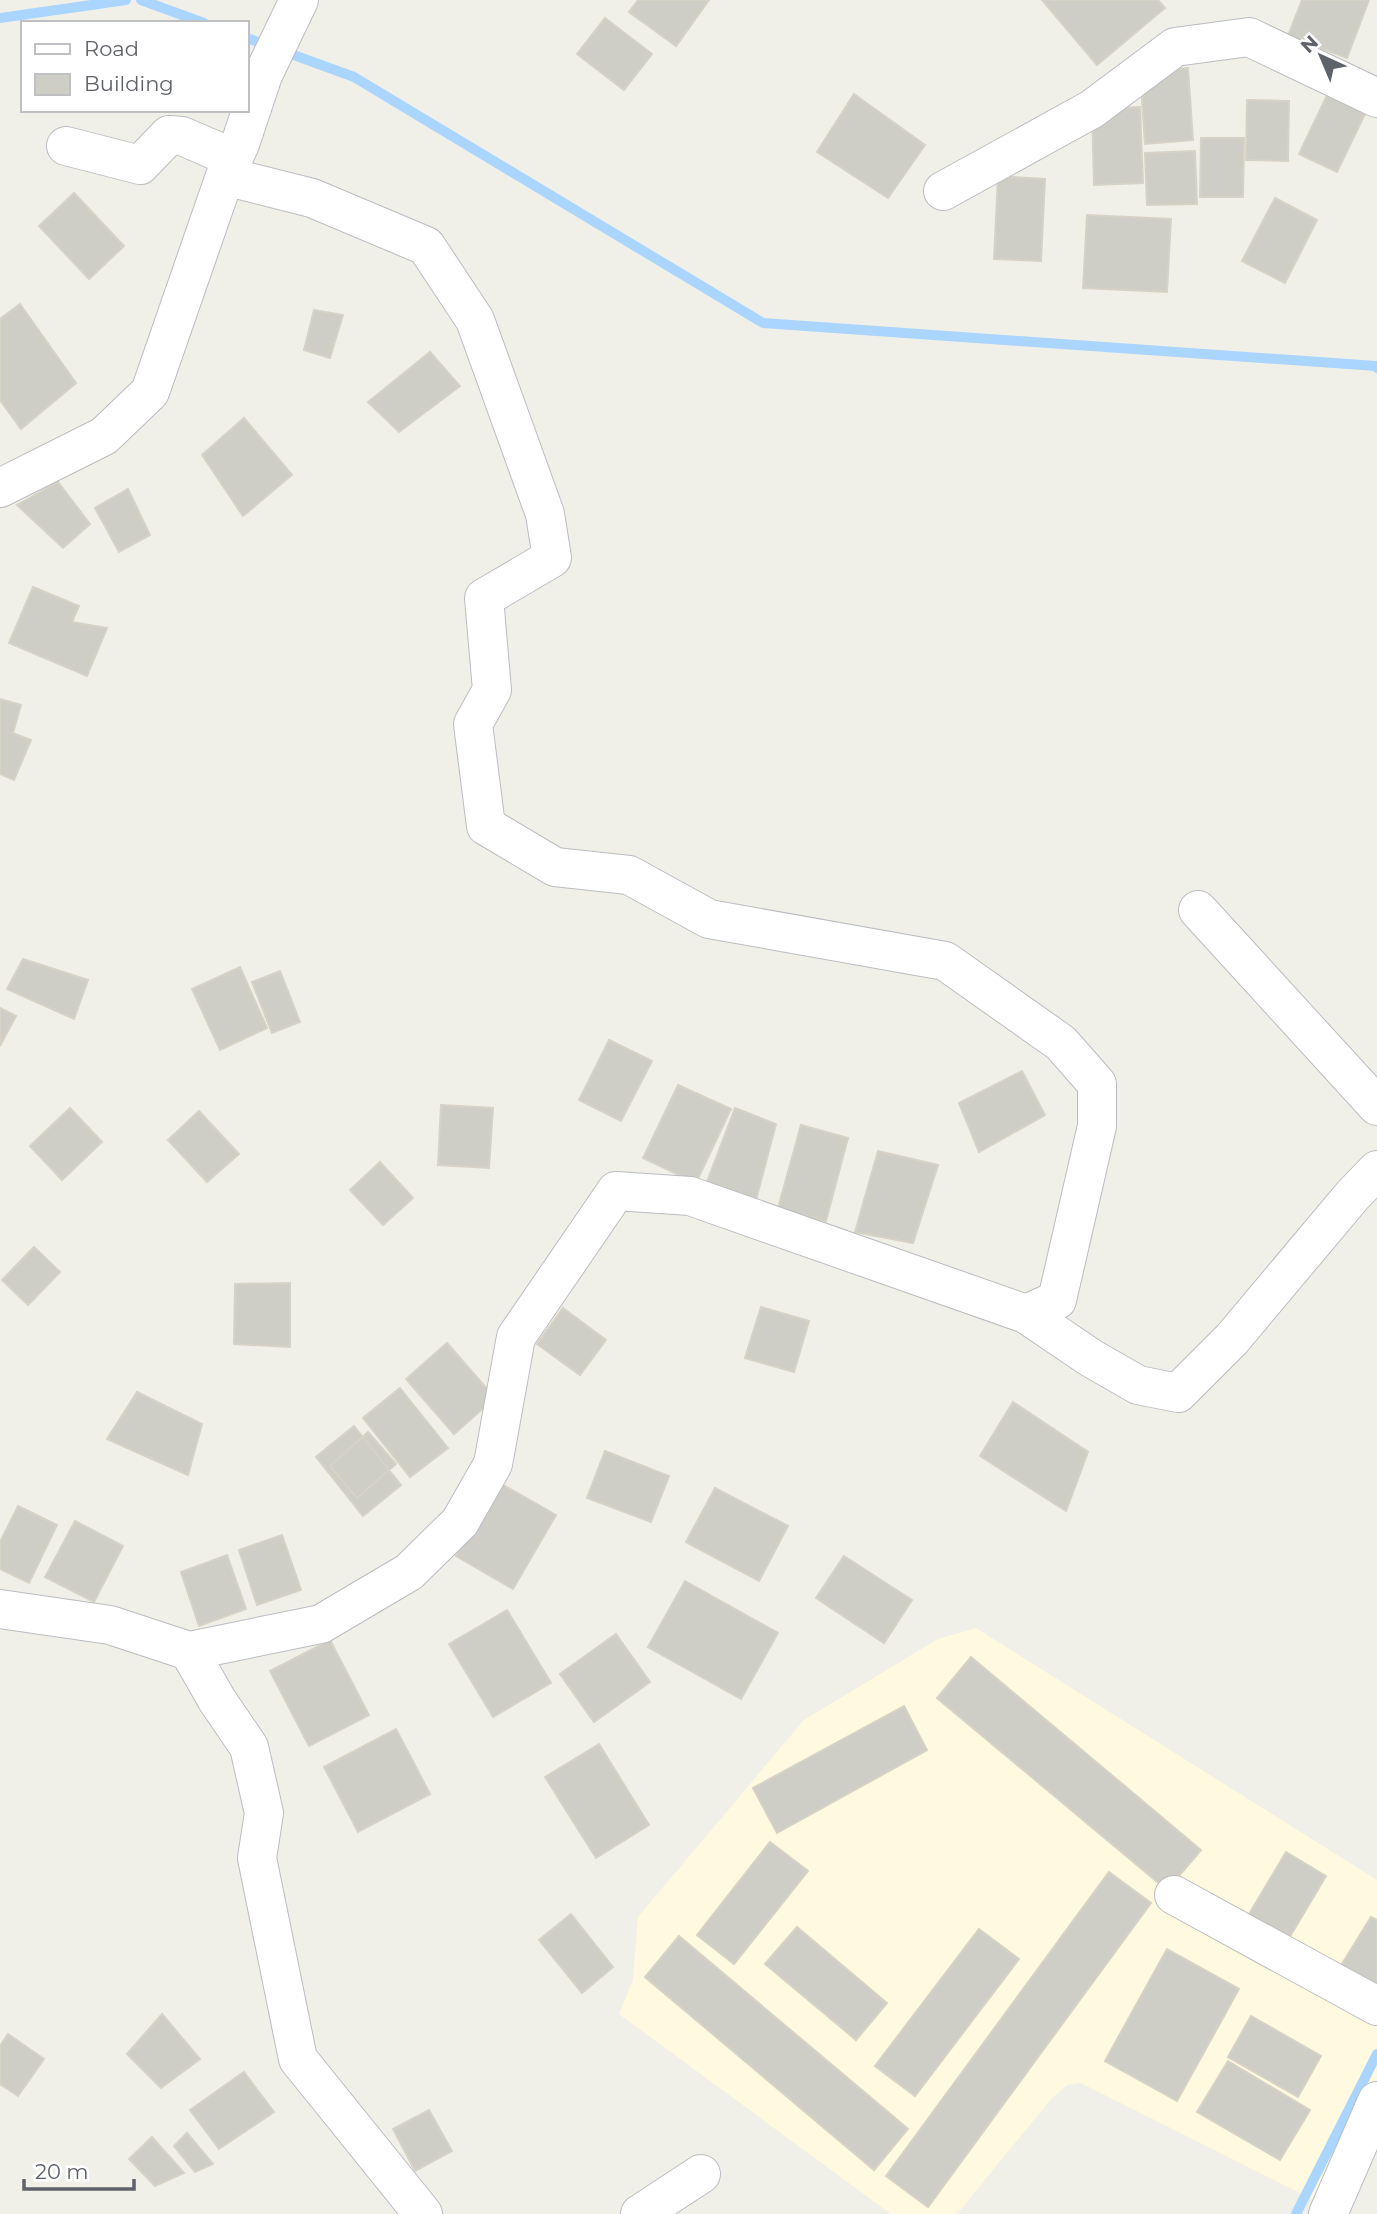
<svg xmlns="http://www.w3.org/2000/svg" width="1377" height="2214" font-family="Montserrat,sans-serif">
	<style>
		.commercial { fill: #fff9df }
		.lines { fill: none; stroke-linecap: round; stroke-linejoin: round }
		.stream { stroke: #aad5ff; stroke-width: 10 }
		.building { fill: #cecdc6; stroke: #d6d2c5; stroke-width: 2 }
		.minor-casing { stroke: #babcc1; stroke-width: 40 }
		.minor { stroke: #fff; stroke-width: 38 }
	</style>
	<rect width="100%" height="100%" fill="#f1f0e8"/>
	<path class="commercial" d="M976,1628L1377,1880V2101L1330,2208L1081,2083L1067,2085L1051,2099L957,2214H891L619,2014L633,1980L638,1917L804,1720L938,1639Z"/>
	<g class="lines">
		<path class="stream" d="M141,0L204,23
			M0,18L126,0
			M247,38L354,77L763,323L1376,366L1377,368
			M1296,2214L1377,2054"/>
	</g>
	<path class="building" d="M638,0H709L676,46L629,12Z
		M1042,0H1158L1165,8L1097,65Z
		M1302,0H1369L1347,58L1288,36Z
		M605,18L652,54L624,90L577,54Z
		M1188,68L1193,140L1145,144L1140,72Z
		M1329,91L1367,110L1337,172L1299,154Z
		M854,94L925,145L888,198L817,152Z
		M1247,100L1289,101L1288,161L1246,160Z
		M1140,107L1143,183L1094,185L1092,109Z
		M1201,138H1244L1243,197H1200Z
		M1195,151L1197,204L1147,205L1145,153Z
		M998,176L1045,179L1041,261L994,259Z
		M74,193L124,246L89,279L39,226Z
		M1275,198L1317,220L1285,283L1242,261Z
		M1087,215L1171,219L1167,292L1083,288Z
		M20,304L76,383L21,429L0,400V319Z
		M314,310L343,315L330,358L304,350Z
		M430,352L460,386L399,432L368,402Z
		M244,418L292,475L243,516L202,455Z
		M58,482L90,524L63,548L17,505Z
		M128,489L150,535L119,552L95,508Z
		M33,587L79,606L72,622L107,628L87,676L9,643Z
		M0,699L21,705L13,733L31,740L14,780L0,774Z
		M23,959L88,980L74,1019L7,989Z
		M240,967L267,1028L220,1050L192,989Z
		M280,971L300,1022L272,1033L252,982Z
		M0,1008L16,1016L0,1046Z
		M609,1040L652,1061L621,1121L579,1100Z
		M1022,1071L1045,1115L979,1152L959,1103Z
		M678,1085L731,1109L696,1183L643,1158Z
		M441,1105L493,1108L489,1168L438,1165Z
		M70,1108L102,1142L62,1180L30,1146Z
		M735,1108L776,1124L756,1200L707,1182Z
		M199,1111L239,1154L207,1182L168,1140Z
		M801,1125L848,1138L826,1221L778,1208Z
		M878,1151L938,1165L913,1243L855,1232Z
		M380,1162L413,1198L383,1225L350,1190Z
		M34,1247L60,1272L28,1305L2,1280Z
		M290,1283V1347L234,1344L235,1284Z
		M761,1307L809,1321L794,1372L745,1358Z
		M563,1308L606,1340L580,1375L537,1344Z
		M447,1343L495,1398L454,1434L406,1379Z
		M400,1388L448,1448L410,1477L363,1418Z
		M137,1392L202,1424L188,1475L107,1439Z
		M1013,1402L1088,1452L1066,1511L980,1456Z
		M354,1426L401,1485L363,1516L316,1457Z
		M368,1432L396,1464L357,1498L330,1466Z
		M605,1451L669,1476L651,1522L587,1498Z
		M498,1482L556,1515L513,1589L456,1556Z
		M715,1488L788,1526L759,1581L686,1542Z
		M18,1506L57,1525L29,1583L0,1569V1542Z
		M75,1521L123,1546L94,1602L45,1577Z
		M282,1535L301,1590L257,1605L239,1550Z
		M227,1555L246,1609L199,1626L181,1572Z
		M844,1556L912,1600L884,1643L816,1598Z
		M685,1581L778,1633L741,1699L648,1647Z
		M507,1610L551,1683L493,1717L449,1644Z
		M616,1634L650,1682L594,1722L560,1674Z
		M330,1640L369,1715L309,1746L270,1671Z
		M971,1657L1201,1850L1167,1890L937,1698Z
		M904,1706L927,1750L777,1833L753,1788Z
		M396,1729L430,1794L358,1832L324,1767Z
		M599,1744L649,1825L596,1858L545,1777Z
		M770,1842L808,1871L734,1964L697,1935Z
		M1286,1852L1326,1876L1288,1940L1248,1916Z
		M1109,1872L1151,1903L928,2207L886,2176Z
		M571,1914L613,1967L582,1993L539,1940Z
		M1371,1917L1377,1920V1997L1337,1972Z
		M797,1927L887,2003L856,2040L765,1964Z
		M979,1929L1019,1959L915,2096L875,2066Z
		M679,1936L908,2129L874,2170L645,1977Z
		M1167,1949L1239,1989L1177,2101L1105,2061Z
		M162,2014L200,2059L161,2088L127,2054Z
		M1251,2016L1321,2056L1298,2097L1228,2057Z
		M8,2034L44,2059L18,2096L0,2084V2046Z
		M1228,2061L1310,2110L1280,2160L1197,2112Z
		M244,2072L274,2112L219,2149L190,2110Z
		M429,2110L452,2151L415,2171L393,2129Z
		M187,2133L213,2164L195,2172L174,2146Z
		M152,2137L184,2173L155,2186L129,2159Z"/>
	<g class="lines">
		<g class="minor-casing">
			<path id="minor" d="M66,146L140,165L169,135L182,136L233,158
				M225,176L312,198L426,246L475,320L545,514L552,558L484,598L492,690L473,724L486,826L555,867L629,875L709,919L945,961L1061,1043L1097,1084V1126L1057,1300L1026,1314
				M943,191L1092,109L1175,47L1249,37L1377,98
				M0,488L104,436L150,392L225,176L240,144L263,75L299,0
				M1198,910L1377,1106
				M0,1609L110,1625L189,1651L321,1624L409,1572L460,1522L493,1464L516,1337L616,1191L690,1196L1026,1314L1091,1358L1138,1385L1178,1393L1232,1339L1352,1196L1377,1170
				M189,1651L217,1700L249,1747L264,1813L257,1858L298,2059L423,2214
				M1174,1895L1377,2006
				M640,2214L701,2174
				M1328,2214L1377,2101"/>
		</g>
		<use href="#minor" class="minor"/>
	</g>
	<rect x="21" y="21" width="228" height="91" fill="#ffffff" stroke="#bfc0c3" stroke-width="2"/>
	<rect x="35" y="44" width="35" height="10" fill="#ffffff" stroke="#bfc0c3" stroke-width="2"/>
	<text x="84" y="56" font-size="21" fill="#5f6268">Road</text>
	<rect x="35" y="74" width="35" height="21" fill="#cecdc6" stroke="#bfc0c3" stroke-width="2"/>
	<text x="84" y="91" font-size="21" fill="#5f6268">Building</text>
	<g transform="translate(1321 56) rotate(316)" stroke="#ffffff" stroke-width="5" paint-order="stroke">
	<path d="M0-5L12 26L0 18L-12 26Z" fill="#5f6268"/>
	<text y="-10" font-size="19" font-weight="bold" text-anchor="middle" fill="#5f6268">N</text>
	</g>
	<path d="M24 2179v10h110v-10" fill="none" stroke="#5f6268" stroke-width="3.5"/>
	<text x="35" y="2179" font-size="21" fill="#5f6268" stroke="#ffffff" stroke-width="5" paint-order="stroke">20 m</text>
</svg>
